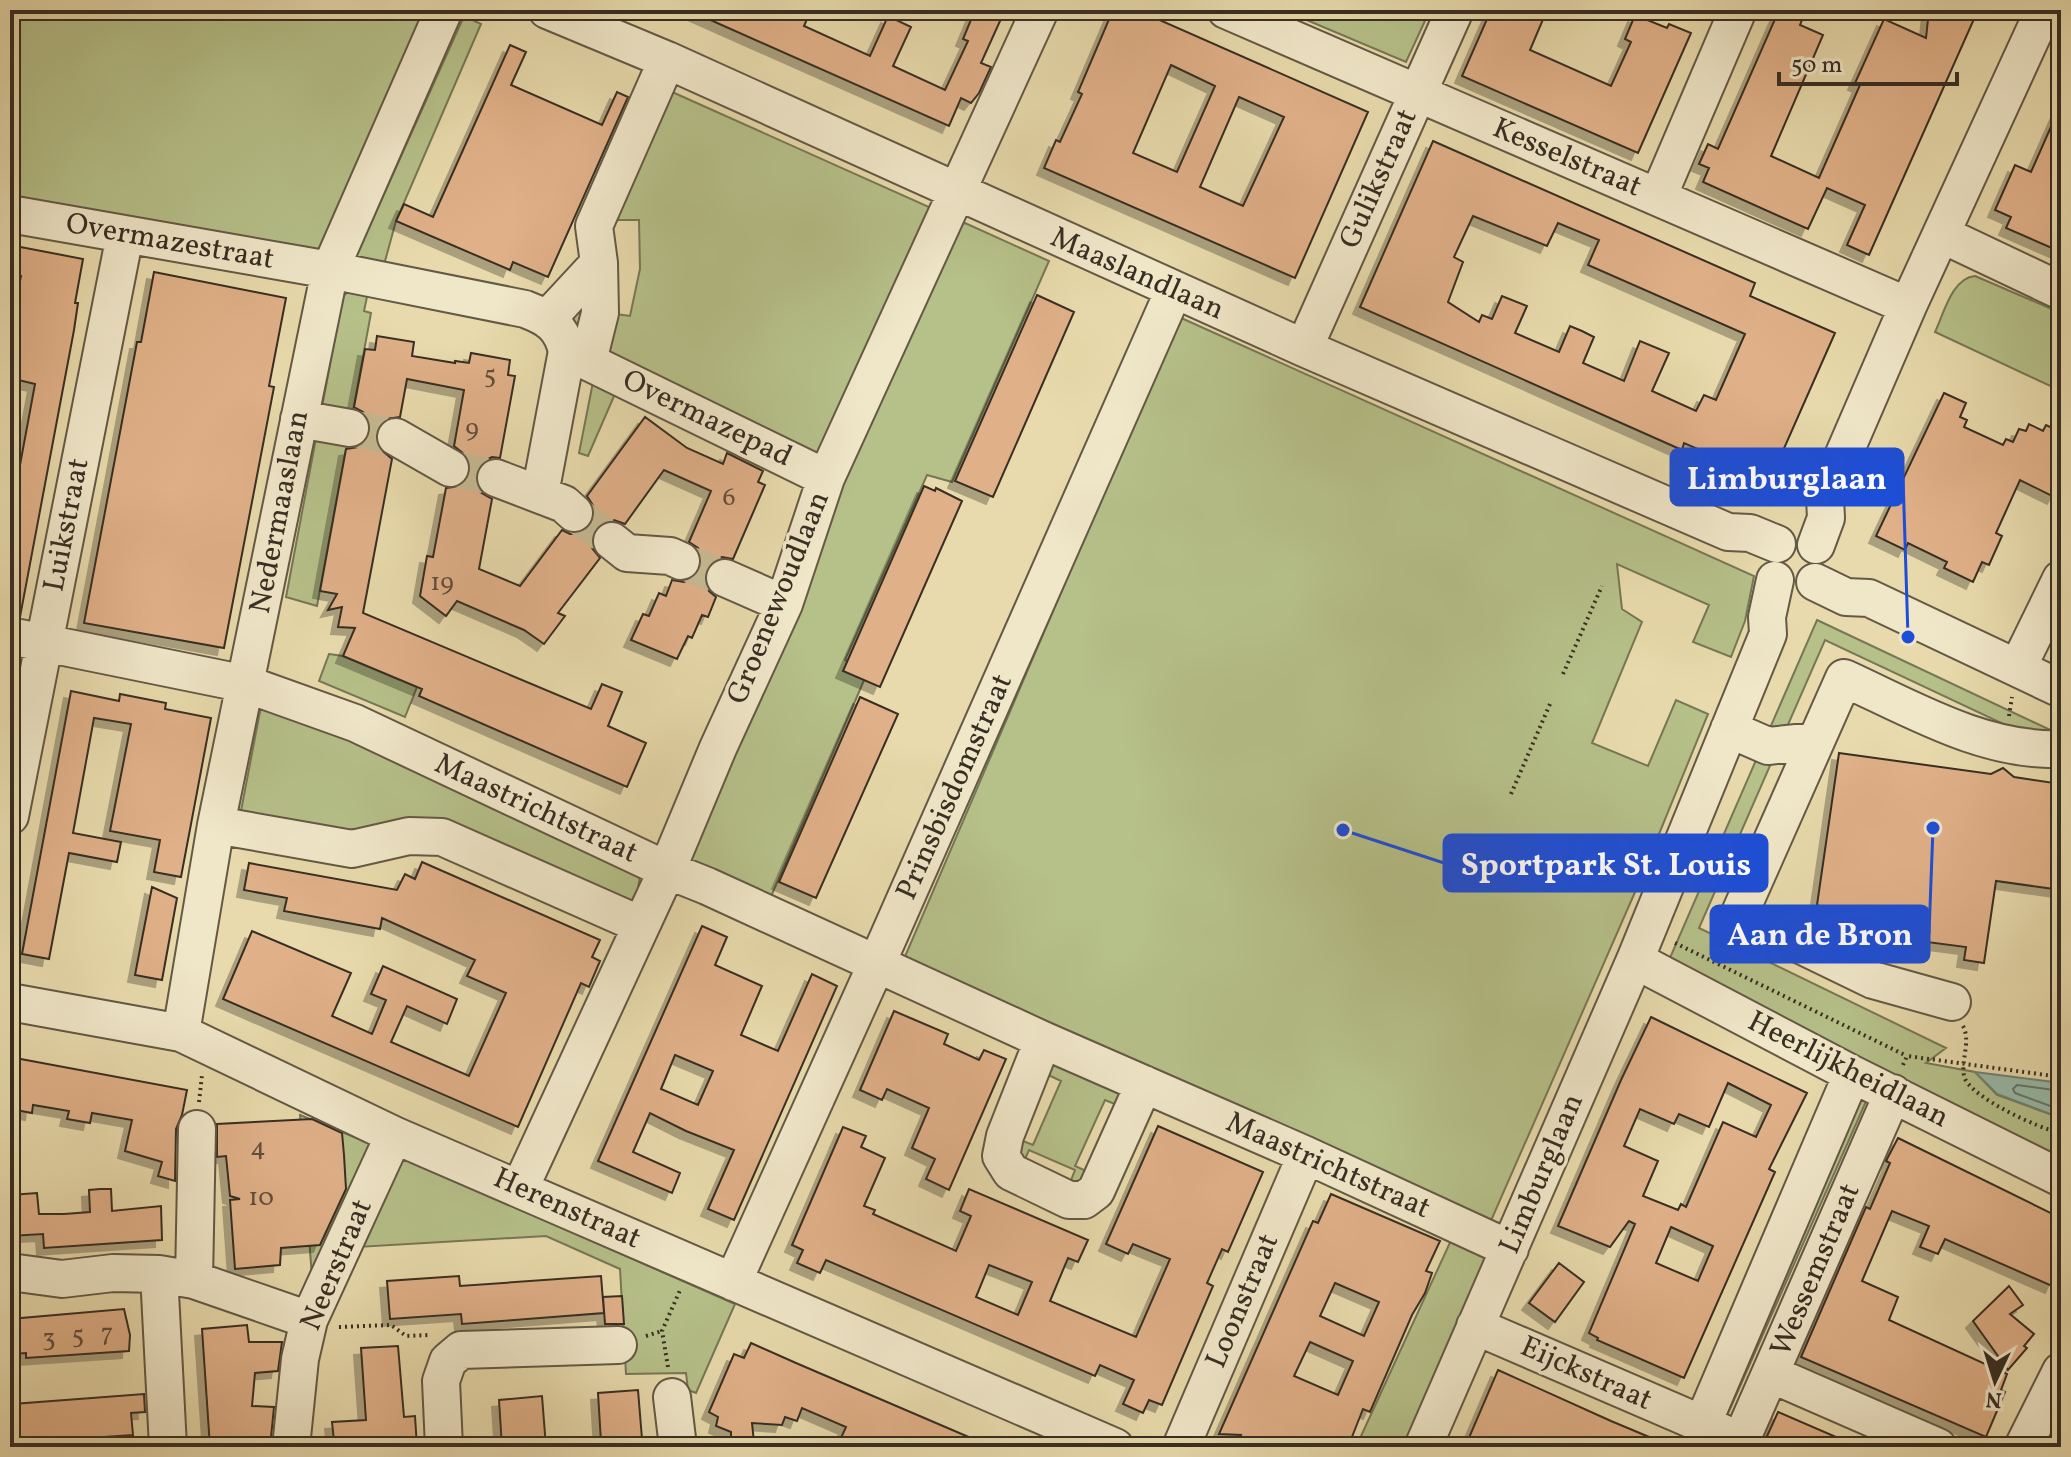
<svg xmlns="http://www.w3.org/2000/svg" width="2071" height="1457" font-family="Vollkorn,serif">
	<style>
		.green { fill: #b6c089; stroke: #767756; stroke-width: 2 }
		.water { fill: #97bba9; stroke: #718373; stroke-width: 2 }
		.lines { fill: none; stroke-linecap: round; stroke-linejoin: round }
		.shore { stroke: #677466; stroke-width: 2 }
		.building { fill: #e0b088; stroke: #372e23; stroke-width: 2; fill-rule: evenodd; filter: url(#shadow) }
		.minor-tunnel { stroke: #c5b891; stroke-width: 36; stroke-dasharray: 36 18; stroke-linecap: butt }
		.minor-casing { stroke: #635945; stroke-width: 40 }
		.path { stroke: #372e23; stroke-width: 4; stroke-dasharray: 2 4; stroke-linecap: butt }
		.minor { stroke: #f0e7c9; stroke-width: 36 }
		.labels { text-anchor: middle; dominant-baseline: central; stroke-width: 7; stroke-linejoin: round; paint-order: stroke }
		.number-label { font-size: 26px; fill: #614e3c }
		.street-label { font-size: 30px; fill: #372e23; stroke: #f0e7c9 }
		.leader { fill: none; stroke: #1d4ed8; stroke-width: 3 }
		.callout-dot { fill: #1d4ed8; stroke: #f0e7c9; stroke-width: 3 }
		.callout { fill: #1d4ed8; stroke: #1d4ed8; stroke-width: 3 }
		.callout-label { font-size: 32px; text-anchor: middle; font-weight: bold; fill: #fff }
	</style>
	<defs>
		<filter id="shadow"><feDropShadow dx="-7" dy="7" stdDeviation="0" flood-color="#0004"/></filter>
	</defs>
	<rect width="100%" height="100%" fill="#e8daac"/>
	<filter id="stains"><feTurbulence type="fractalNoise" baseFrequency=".0025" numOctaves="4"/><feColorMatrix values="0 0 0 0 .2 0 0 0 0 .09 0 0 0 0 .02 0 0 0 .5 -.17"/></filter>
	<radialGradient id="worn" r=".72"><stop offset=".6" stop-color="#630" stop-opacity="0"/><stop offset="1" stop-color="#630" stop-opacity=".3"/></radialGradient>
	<path class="green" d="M10,10H431L320,258L10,196Z
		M1283,10H1430L1406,62Z
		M464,16L481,24L396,221L382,272L354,261Z
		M661,87L929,207L927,217L818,465L579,348L561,314L586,291L594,311L630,316L640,269L639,220H618L610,205Z
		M965,223L1049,261L952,482L927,475L845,660L868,671L770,899L678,858L955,227Z
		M1975,276L2061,313V391L1935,332C1944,313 1952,278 1975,276Z
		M351,290L368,292L364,311L371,313L317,606L286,597L343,296Z
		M1179,317L1754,576L1745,621L1731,657L1693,642L1709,605L1617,564L1622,609L1642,622L1592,743L1648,766L1676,700L1708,714L1639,883L1490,1223L904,959Z
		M594,377L618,387L588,456L579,453Z
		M1817,620L2061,735V751L1825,640L1699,928L1946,1048L1926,1063L1975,1072L1997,1095L2061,1118V1158L1666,967Z
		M329,654L343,656L417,687L405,717L319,681Z
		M262,701L641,869L638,889L629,906L451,831L344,839L240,816Z
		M1047,1061L1126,1097L1122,1107L1105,1100L1075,1166L1093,1174L1068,1188L1075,1170L1029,1150L1022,1166L1015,1138L1033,1145L1061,1081L1042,1072Z
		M1849,1087L1868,1097L1726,1418L1707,1409Z
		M300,1115L374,1145L313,1291Z
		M396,1155L735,1304L696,1393L688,1390L686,1373L626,1374L620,1269L546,1236L358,1247Z
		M1453,1236L1494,1255L1420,1447H1356Z"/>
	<path class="water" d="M1975,1072L2061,1083V1118L1997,1094Z"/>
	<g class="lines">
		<path class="shore" d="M2061,1091L2017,1085L2013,1089L2015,1093L2061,1110"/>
	</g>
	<path class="building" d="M688,10H811L804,26L870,56L888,16L911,27L893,66L945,90L968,41L963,39L975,10H1005L981,63L991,67L979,93L971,103L961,98L949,126Z
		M1113,10H1137L1368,112L1295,278L1044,168L1056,140L1060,142L1082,94L1078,92ZM1171,65L1215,86L1177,172L1133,153ZM1239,97L1284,117L1243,206L1200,187Z
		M1491,10H1547L1530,50L1611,86L1631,42L1625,39L1635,15L1667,28L1669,24L1691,33L1638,153L1462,76Z
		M1779,10H1806L1800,25L1823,35L1771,156L1819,178L1860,85L1855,83L1884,19L1926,38L1929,10H1978L1869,255L1847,245L1865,205L1827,188L1808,229L1703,182L1709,168L1699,164L1708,144L1718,149Z
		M510,45L526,52L511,85L602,125L617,92L628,97L548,277L513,262L510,270L396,221L404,204L433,217Z
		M2061,104V252L2006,228L2011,217L1995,210L2015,165L2031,172Z
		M1433,141L1755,283L1750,296L1835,333L1770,480L1684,443L1682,450L1360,307ZM1473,216L1547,246L1558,223L1599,240L1588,265L1745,334L1716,400L1704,395L1696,411L1652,391L1669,353L1640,341L1624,381L1583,363L1594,337L1582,331L1570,326L1559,352L1515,333L1527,306L1502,296L1492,319L1482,315L1479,322L1448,302L1463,262L1454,257Z
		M10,245L83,259L75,303H78L74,330L20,617L10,616V519L35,384L10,378V331L21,276L10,273Z
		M154,272L286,298L269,386L274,387L224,648L84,623L137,342H141Z
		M1037,295L1074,312L993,497L955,481Z
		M377,336L414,342L412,356L455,363V361L469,363L471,353L510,360L508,375L515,376L500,458L492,457L482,462L476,471L475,481L480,492L492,499L479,569L520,586L562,530L570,534L580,533L590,526L594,518V507L587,496L645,417L687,448L723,464L727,453L763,471L758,482L765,485L733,559L722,557L712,562L706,569L704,581L709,591L716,597L708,617L702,615L692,638L688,636L677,659L631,640L643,614L649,616L659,593L666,596L672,580L684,582L693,578L700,570L702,558L698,548L689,542L711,491L664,470L625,524L614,520L604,522L596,527L591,537L592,548L600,558L558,613L565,616L544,644L524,630L457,601L446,616L420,596L427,556L433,557L446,488L461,486L469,478L471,469L468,457L454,446L464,390L407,379L400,417L386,419L377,427L375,438L378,447L392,459L363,613L591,709L602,684L622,692L608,726L646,743L627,787L419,696L422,689L343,656L355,628L338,627L342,607L328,610L337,594L320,591L346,449L358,447L366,441L370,432L369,420L363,412L354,407L365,349L375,350Z
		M1944,393L1966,403L1960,417L1967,420L1964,427L2003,445L2006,439L2013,442L2019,429L2026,431L2029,424L2043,431L2046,425L2061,432V483L2054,497L2020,480L1996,533L2002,536L1989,565L1982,562L1973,582L1944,568L1947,562L1908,543L1905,550L1876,536Z
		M924,486L935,491L936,488L962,501L880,687L843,671Z
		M71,691L119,701L120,694L166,703L165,709L211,718L181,877L154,872L160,840L110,831L131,724L94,718L73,833L121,842L117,862L69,853L49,959L22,954Z
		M860,697L898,714L816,898L779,882Z
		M1839,753L1991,774L2003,768L2014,777L2061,784V890L1996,881L1984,963L1964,960L1966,947L1881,936L1817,905Z
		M422,862L600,940L592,957L600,961L589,987L581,983L518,1127L223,999L252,931L351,973L332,1016L372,1034L386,1000L371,994L383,966L457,999L447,1024L407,1006L391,1042L469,1076L506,993L467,976L475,960L382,918L380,929L284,911L287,898L244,890L249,863L397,890L405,874L415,879Z
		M152,887L177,898L162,980L135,975Z
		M702,926L727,937L715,965L762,986L741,1035L778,1051L812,974L837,986L734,1220L708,1209L734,1150L686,1131L650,1113L633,1152L680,1173L672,1193L598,1161ZM675,1055L713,1071L698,1105L661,1089Z
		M894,1011L948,1034L944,1044L979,1060L984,1050L1006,1059L949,1190L926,1179L935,1159L912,1148L929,1108L887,1089L882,1100L860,1090Z
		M1651,1017L1807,1093L1769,1169L1775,1172L1684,1378L1597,1340L1598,1338L1589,1333L1635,1224L1629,1221L1610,1247L1558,1226L1621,1080ZM1728,1083L1771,1105L1756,1137L1723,1122L1686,1207L1681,1204L1678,1210L1643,1196L1658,1161L1624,1146L1640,1109L1674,1124L1679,1114L1709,1127ZM1671,1227L1713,1246L1698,1281L1656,1263Z
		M10,1057L187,1090L182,1115L176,1129L175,1181L158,1176L162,1162L125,1151L132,1120L92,1113L90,1123L67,1119L69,1111L33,1105L32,1113L10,1109Z
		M312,1119L342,1133L344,1155L346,1189L320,1245L281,1248L280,1265L235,1269L230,1200L240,1199L230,1196L226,1156L217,1157V1124Z
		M1158,1126L1263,1172L1228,1252L1222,1249L1207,1283L1213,1286L1162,1405L1149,1400L1143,1413L1123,1404L1134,1380L1100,1365L1095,1376L826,1260L820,1273L797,1263L803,1250L792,1245L843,1127L866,1136L861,1147L885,1158L864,1206L875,1210L873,1214L956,1251L971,1216L960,1211L969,1189L1088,1240L1078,1262L1068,1258L1050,1301L1136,1337L1170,1259L1133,1244L1128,1254L1106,1244ZM989,1265L1032,1282L1018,1315L976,1297Z
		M1898,1138L2061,1218V1266L2052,1286L1945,1239L1938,1254L1920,1247L1929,1226L1892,1211L1862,1281L1898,1297L1889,1320L2007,1374L2001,1390L2005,1392L1986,1437L1801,1357L1866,1207L1870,1209L1890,1163L1886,1161Z
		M100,1189H111L112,1211L161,1206L162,1240L44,1248L43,1234L10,1236V1195L37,1193L39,1214H64L90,1212L89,1190Z
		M1331,1194L1440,1241L1426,1271L1432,1273L1425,1293L1412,1315L1370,1412L1363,1409L1348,1447H1235L1241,1435L1219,1434L1313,1221L1318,1223ZM1335,1283L1379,1302L1364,1336L1320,1316ZM1310,1342L1353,1361L1338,1395L1294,1376Z
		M1559,1263L1584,1282L1555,1322L1529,1303Z
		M459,1276L460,1286L601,1276L604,1313L462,1324L461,1314L390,1319L387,1281Z
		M2009,1286L2023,1305L2010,1314L2034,1334L2024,1346L2027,1348L2008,1370L1973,1321Z
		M622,1296L624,1324H605L603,1297Z
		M124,1309L130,1335L129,1351L26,1358V1353L10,1354V1319Z
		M247,1325L249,1342H282L278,1371L255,1373L252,1406L274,1407L271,1437L250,1439V1447H210L202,1329Z
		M751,1343L796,1363L992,1447H857L840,1440L846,1427L802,1408L797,1421L785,1417L782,1425L752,1423L754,1442L731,1444V1432L716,1426L718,1417L709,1412L734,1354L744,1358Z
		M398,1346L404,1417L415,1416L417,1447H379V1438L334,1441L332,1422L366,1420L361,1348Z
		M1498,1370L1611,1421L1673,1447H1465Z
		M638,1390L642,1439L601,1442L598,1393Z
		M144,1394L145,1412L131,1413L133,1435L33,1442L32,1437L16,1439L15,1429H10V1407H13V1404Z
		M542,1396L546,1447H502L499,1400Z
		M1778,1412L1859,1447H1762Z"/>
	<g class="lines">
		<path class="minor-tunnel" d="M350,428L396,437
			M450,468L496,478
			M574,513L612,541
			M681,561L725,578"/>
		<g class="minor-casing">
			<path id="minor" d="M547,10L667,60L1304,348L1728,532L1750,533L1777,544
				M1226,10L1908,306
				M1658,197L1738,10
				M10,214L330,270L525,309C549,318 561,326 567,351L540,494
				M1941,234L2061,291
				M548,318L599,263
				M1304,348L1455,10
				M568,352L826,478
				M588,361L600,313L599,263L594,226L667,60
				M299,419L350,428
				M396,437L450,468
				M496,478L564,504L574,513
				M612,541L627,553L670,556L681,561
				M1816,545L1826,518L1825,498L1908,306L2044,10
				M725,578L784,604
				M1815,582L1846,597L1869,598L2061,689
				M10,636L246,684L355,723L667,870L707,886L1043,1040L1306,1155L1510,1249
				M2018,667L2061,579
				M1729,729L1768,746L1816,741
				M10,816L125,235
				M216,825L352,849L409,836L442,837L641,925
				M1635,960L1852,1074L2061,1178
				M10,1002L181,1033L394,1135L1115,1447
				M1952,1002L1873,980L1739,915L1844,678C1912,709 1984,752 2061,749
				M181,1033L216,825L330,270L444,10
				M1043,1040L1005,1136L1001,1156L1011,1172L1069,1200H1084L1096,1191L1144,1084
				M520,1188L667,870L718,748L784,604L826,478L1040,10
				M10,1272L62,1279L113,1273L159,1274L194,1280L309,1320
				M159,1274L168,1447
				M194,1280L197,1129
				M733,1282L877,963L1174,290
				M1475,1326L1723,1433
				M1771,1374L1938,1447
				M672,1397L678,1447
				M1702,1425L1852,1074
				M291,1447L300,1359L309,1320L394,1135
				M444,1447L441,1381L448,1361L461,1350L618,1345
				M1181,1447L1306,1155
				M1423,1447L1635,960L1768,634L1767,617L1775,580
				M1738,1447L1893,1093
				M2023,1447L2061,1371"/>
		</g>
		<path class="path" d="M1563,674L1602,586
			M2009,716L2012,697
			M1511,794L1550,704
			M1675,943L1907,1056
			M1963,1026C1971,1042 1961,1058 1964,1076C1969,1097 2040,1129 2061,1133
			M1903,1065L1907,1056L2061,1077
			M199,1102L202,1075
			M339,1327L391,1325L406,1336L430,1335
			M646,1336L662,1331
			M668,1367L662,1331L681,1288"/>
		<use href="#minor" class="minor"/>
	</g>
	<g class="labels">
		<g class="number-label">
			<text x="490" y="376">5</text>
			<text x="472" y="429">9</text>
			<text x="729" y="498">6</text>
			<text x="442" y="583">19</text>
			<text x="258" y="1148">4</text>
			<text x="261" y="1198">10</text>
			<text x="107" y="1334">7</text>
			<text x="78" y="1336">5</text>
			<text x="49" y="1339">3</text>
		</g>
		<g class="street-label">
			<text transform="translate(1567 158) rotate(23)">Kesselstraat</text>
			<text transform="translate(1379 179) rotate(-66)">Gulikstraat</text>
			<text transform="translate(170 242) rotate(10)">Overmazestraat</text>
			<text transform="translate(1137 274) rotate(24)">Maaslandlaan</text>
			<text transform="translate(707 419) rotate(26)">Overmazepad</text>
			<text transform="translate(280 512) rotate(-79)">Nedermaaslaan</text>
			<text transform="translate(67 525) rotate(-79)">Luikstraat</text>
			<text transform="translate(779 598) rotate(-68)">Groenewoudlaan</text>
			<text transform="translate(955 787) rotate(-66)">Prinsbisdomstraat</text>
			<text transform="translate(536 809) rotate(25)">Maastrichtstraat</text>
			<text transform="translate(1848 1070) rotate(27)">Heerlijkheidlaan</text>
			<text transform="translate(1328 1166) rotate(24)">Maastrichtstraat</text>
			<text transform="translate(1542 1174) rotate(-67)">Limburglaan</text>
			<text transform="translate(567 1209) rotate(24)">Herenstraat</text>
			<text transform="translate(337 1265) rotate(-67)">Neerstraat</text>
			<text transform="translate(1816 1270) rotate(-67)">Wessemstraat</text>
			<text transform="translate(1243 1301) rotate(-67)">Loonstraat</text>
			<text transform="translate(1586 1374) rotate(24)">Eijckstraat</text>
		</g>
	</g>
	<path class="leader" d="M1908 637L1903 477M1343 830L1444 863M1933 828L1929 934"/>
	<g class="callout-dot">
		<circle cx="1908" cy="637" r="8"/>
		<circle cx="1343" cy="830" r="8"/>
		<circle cx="1933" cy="828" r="8"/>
	</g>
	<g class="callout">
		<rect x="1671" y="449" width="232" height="56" rx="8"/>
		<rect x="1444" y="835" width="323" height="56" rx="8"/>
		<rect x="1711" y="906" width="218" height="56" rx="8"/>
	</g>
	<g class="callout-label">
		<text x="1787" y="489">Limburglaan</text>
		<text x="1606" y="875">Sportpark St. Louis</text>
		<text x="1820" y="945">Aan de Bron</text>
	</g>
	<rect width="2071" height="1457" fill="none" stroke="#e8daac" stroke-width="40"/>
	<rect x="12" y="12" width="2047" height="1433" fill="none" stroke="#372e23" stroke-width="4"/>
	<rect x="20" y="20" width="2031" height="1417" fill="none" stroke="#372e23" stroke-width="2"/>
	<g transform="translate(1995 1381) rotate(184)" stroke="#f0e7c9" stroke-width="6" paint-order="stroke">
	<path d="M0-6L14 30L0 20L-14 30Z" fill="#372e23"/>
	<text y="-12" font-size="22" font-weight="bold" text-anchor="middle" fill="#372e23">N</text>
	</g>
	<path d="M1779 72v12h178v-12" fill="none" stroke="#372e23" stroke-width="4"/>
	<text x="1791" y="72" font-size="24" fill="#372e23" stroke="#f0e7c9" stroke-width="6" paint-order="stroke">50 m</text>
	<rect width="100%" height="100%" filter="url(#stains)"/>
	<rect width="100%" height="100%" fill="url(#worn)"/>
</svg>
